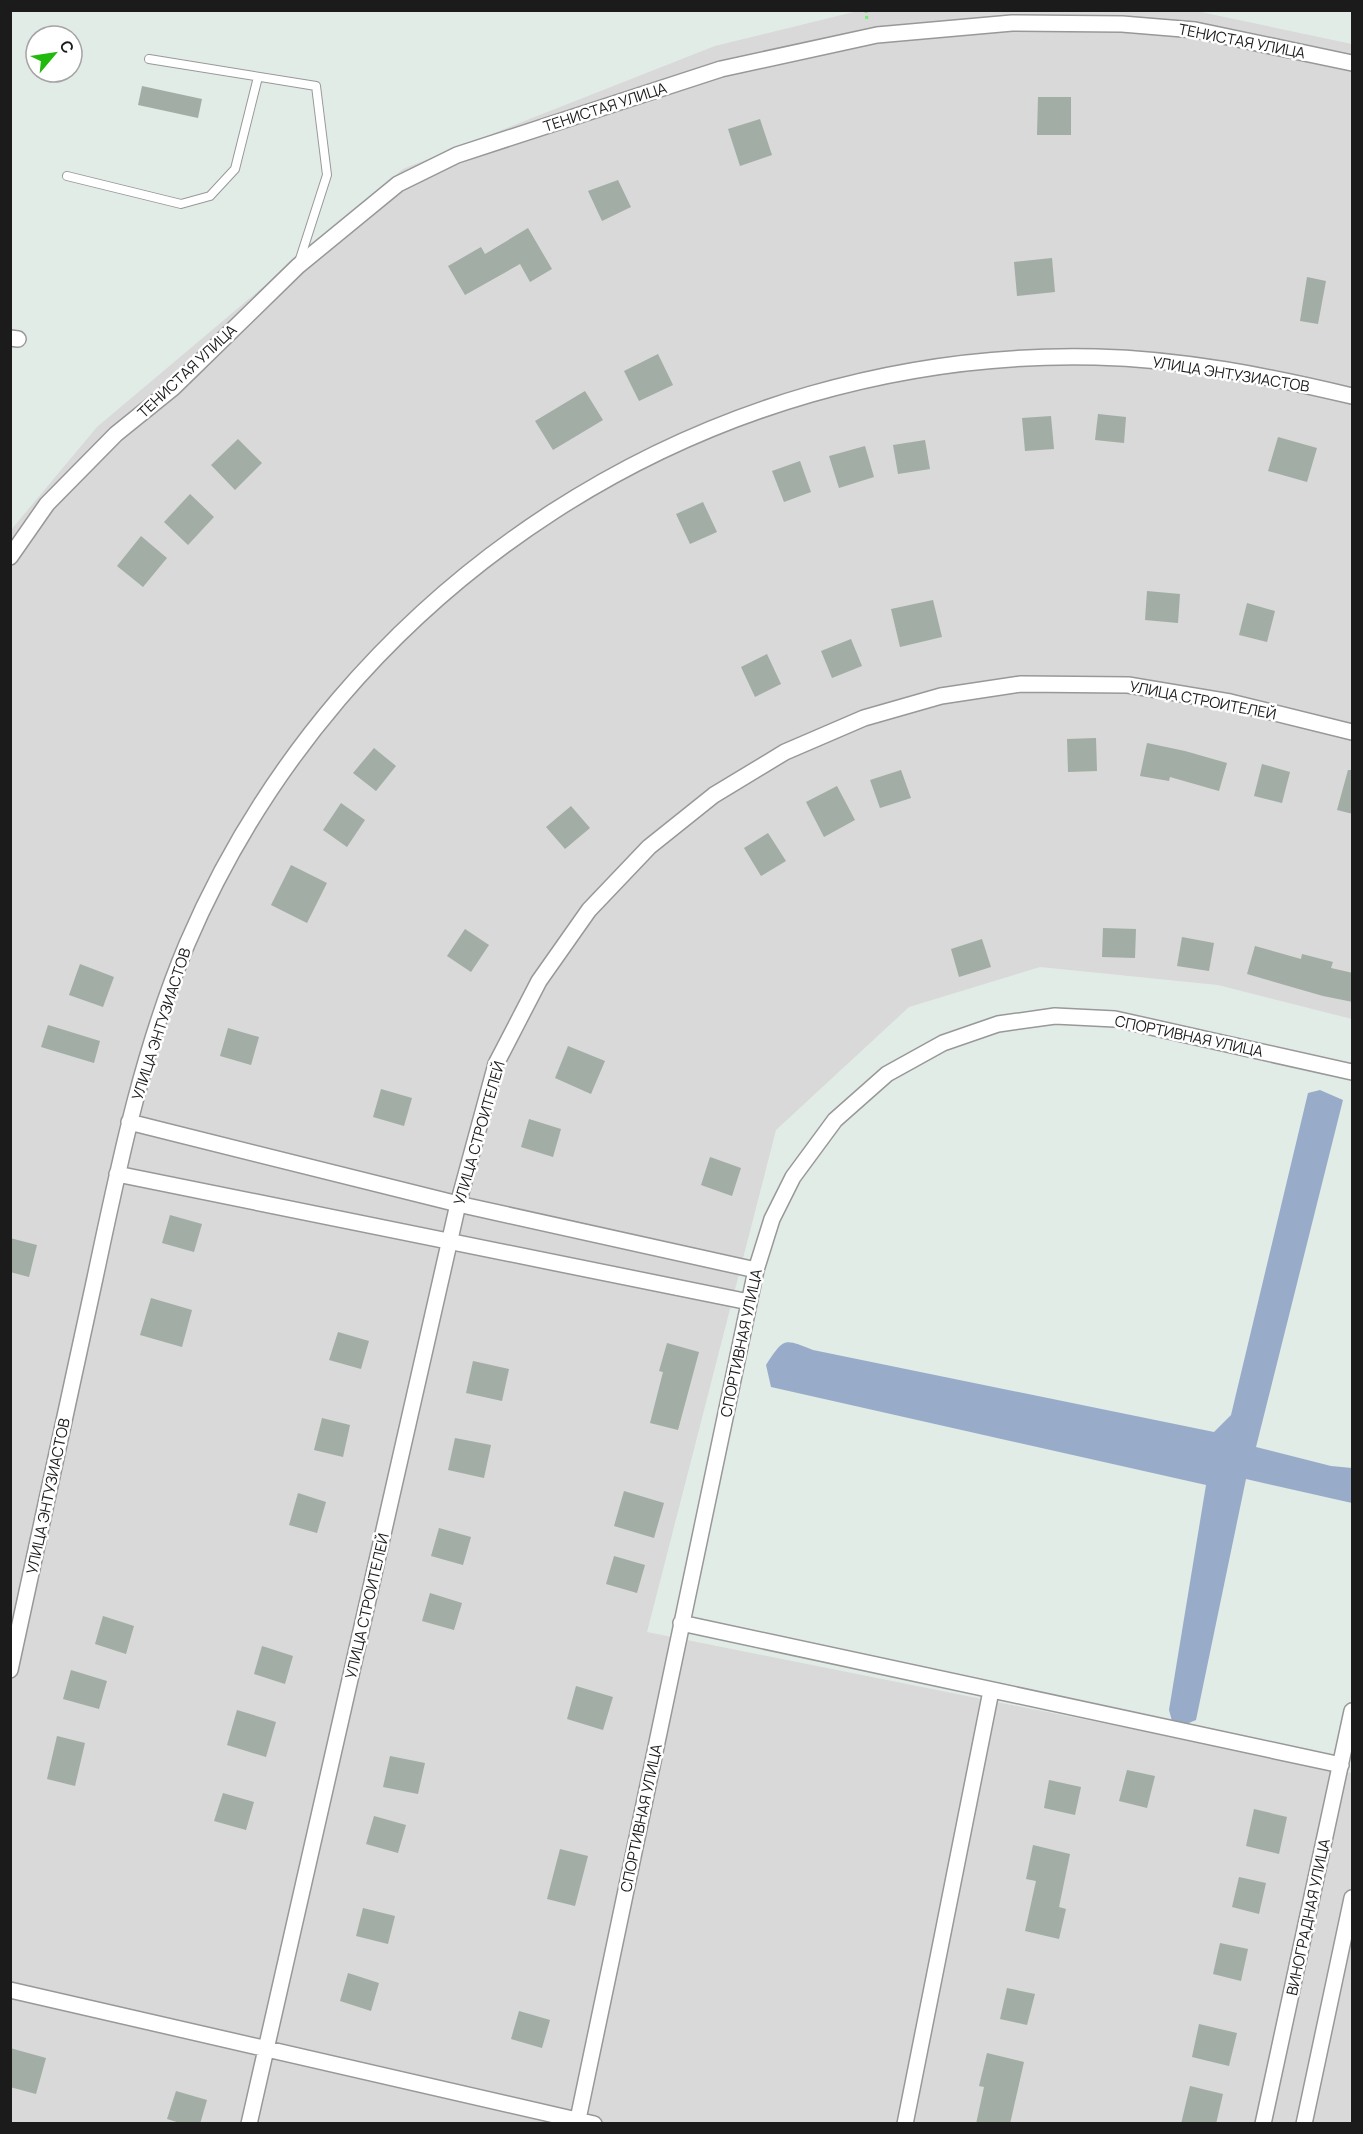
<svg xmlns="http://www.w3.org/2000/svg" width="1363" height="2134" font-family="Manrope,sans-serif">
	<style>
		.residential { fill: #d8d9d8 }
		.forest { fill: #98acc9 }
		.building { fill: #a1ada5 }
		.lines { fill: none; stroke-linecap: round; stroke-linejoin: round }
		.lane-casing { stroke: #989898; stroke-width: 10 }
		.street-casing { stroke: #989898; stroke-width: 18 }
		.path { stroke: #70f06e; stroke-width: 3; stroke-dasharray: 3 3; stroke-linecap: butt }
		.lane { stroke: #fff; stroke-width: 8 }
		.street { stroke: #fff; stroke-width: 15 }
		.labels { text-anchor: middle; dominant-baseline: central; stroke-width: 5; stroke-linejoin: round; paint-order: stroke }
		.street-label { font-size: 15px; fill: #1b1b1b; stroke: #fff }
	</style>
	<rect width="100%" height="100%" fill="#e1ece7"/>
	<path class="residential" d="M862,10L1196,11L1352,44V1019L1218,985L1040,967L909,1007L776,1130L647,1632L1352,1773V2123L11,2124V530L97,427L403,169L715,46Z"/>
	<path class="forest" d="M1320,1090L1343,1100L1256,1447L1331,1466L1352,1468V1503L1246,1479L1196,1720L1184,1725L1172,1721L1169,1710L1206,1485L771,1387L766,1365C784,1338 783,1338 813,1350L1214,1432L1231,1415L1308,1093Z"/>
	<path class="building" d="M142,86L202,99L198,118L138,105Z
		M1038,97H1071V135H1037Z
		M760,119L772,155L740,166L728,129Z
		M618,180L631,207L602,221L588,191Z
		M528,228L552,269L530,282L520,264L465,295L448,266L481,247L485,254Z
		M1052,258L1055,292L1017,296L1014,262Z
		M1307,277L1326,281L1318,324L1300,321Z
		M658,354L673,385L639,401L624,371Z
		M585,391L603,420L553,450L535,421Z
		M1098,414L1126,417L1124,443L1095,440Z
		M1051,416L1054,449L1025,451L1022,418Z
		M1278,437L1317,448L1307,482L1268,471Z
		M238,439L262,463L235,490L211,465Z
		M925,440L930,469L898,474L893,445Z
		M865,446L874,477L839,488L829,456Z
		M800,461L811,492L784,502L772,471Z
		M190,494L214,517L188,545L164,522Z
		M703,502L717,532L690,544L676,514Z
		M141,536L167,558L143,587L117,566Z
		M1147,591L1180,594L1178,623L1145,620Z
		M933,600L942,637L900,647L891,609Z
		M1247,603L1275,611L1267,642L1239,635Z
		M851,639L862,666L832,678L821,651Z
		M767,654L781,684L755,697L741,667Z
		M1096,738L1097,771L1068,772L1067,739Z
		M1147,743L1185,751L1227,763L1219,791L1170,777L1169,781L1140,776Z
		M374,748L396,766L376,791L353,773Z
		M1262,764L1290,772L1282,803L1254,796Z
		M901,770L911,798L880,808L870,780Z
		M1348,770H1353V814L1337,810Z
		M837,786L855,820L824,837L806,802Z
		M341,803L365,820L347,847L323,830Z
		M571,806L590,828L565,849L546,827Z
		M768,833L786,861L761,876L744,848Z
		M291,865L327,883L307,923L271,905Z
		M1103,928L1136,929L1135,958L1102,957Z
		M465,929L489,945L471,972L447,956Z
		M1182,937L1214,943L1209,971L1177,966Z
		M982,939L991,967L959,977L951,949Z
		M1255,946L1301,959L1302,954L1333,962L1331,968L1353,973V1002L1323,996L1247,974Z
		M80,964L114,977L103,1007L69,995Z
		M48,1025L100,1041L94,1063L41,1047Z
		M228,1028L259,1037L251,1065L220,1056Z
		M568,1046L605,1061L591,1094L555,1078Z
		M381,1089L412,1098L404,1126L373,1117Z
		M529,1119L561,1129L553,1157L521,1147Z
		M710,1157L741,1168L732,1196L701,1185Z
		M170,1215L202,1224L194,1252L162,1243Z
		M10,1238L37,1245L29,1277L10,1272Z
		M151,1298L192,1310L182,1347L140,1335Z
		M338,1332L369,1341L361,1369L329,1360Z
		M667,1343L699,1352L678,1430L650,1423L663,1372L659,1371Z
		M473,1361L509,1369L502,1401L466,1393Z
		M322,1418L350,1425L343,1457L314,1450Z
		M455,1438L491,1445L484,1478L448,1470Z
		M624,1491L664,1503L654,1538L614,1526Z
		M298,1493L326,1502L317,1533L289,1525Z
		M439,1528L471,1537L463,1565L431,1556Z
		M614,1556L645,1565L637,1593L606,1584Z
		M430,1593L462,1603L454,1630L422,1621Z
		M103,1616L134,1626L126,1654L95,1644Z
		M262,1646L293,1656L285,1684L254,1674Z
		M71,1670L107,1681L99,1709L63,1699Z
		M576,1686L613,1697L603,1730L567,1719Z
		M237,1710L276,1722L266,1757L227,1745Z
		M57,1736L85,1743L75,1786L47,1779Z
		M390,1756L425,1763L418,1794L383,1787Z
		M1127,1770L1155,1776L1147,1808L1119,1801Z
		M1049,1780L1081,1787L1075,1815L1044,1808Z
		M223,1793L254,1802L246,1830L214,1821Z
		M1254,1809L1287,1817L1279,1854L1246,1846Z
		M374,1816L406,1825L398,1853L366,1844Z
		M1033,1845L1070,1854L1059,1907L1066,1909L1059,1939L1025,1931L1036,1881L1026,1879Z
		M560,1849L588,1856L575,1906L547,1899Z
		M1239,1877L1266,1883L1259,1914L1232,1907Z
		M363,1908L395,1916L388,1944L356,1936Z
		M1220,1943L1248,1949L1241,1981L1213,1974Z
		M348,1973L379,1983L371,2011L340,2001Z
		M1007,1988L1035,1994L1027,2025L1000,2019Z
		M519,2011L550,2020L542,2048L511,2039Z
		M1199,2024L1237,2033L1229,2066L1192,2057Z
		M10,2048L46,2058L36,2094L10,2087Z
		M987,2053L1024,2062L1010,2124H976L984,2087L979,2086Z
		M1190,2086L1223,2094L1216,2124H1181Z
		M176,2091L207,2100L200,2124H183L167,2119Z"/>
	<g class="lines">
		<g class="lane-casing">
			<path id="lane" d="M149,59L316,86L327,175L299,262
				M67,176L181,204L210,196L235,169L258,77"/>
		</g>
		<g class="street-casing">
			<path id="street" d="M10,338L18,339
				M10,557L47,504L116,434L173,388L298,266L398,184L457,155L721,69L877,35L1012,23L1122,24L1195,30L1352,63
				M129,1122L458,1204L756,1270
				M117,1174L749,1302
				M681,1623L1341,1765
				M10,1670C39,1539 67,1408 95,1278C119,1165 142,1051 187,944C341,584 704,348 1096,357C1182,359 1268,376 1352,396
				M10,1990L594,2124
				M249,2124L458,1204L496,1064L539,981L589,910L649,847L714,795L785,752L864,718L941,696L1021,684L1128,685L1230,702L1352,732
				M577,2124L756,1270L772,1219L793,1177L835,1120L887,1074L943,1043L998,1024L1055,1016L1115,1019L1352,1072
				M905,2124L991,1691
				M1263,2124L1352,1711
				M1304,2124L1352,1898"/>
		</g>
		<path class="path" d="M866,10L867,21"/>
		<use href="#lane" class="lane"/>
		<use href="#street" class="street"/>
	</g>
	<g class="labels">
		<g class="street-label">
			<text transform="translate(1242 41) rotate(11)">ТЕНИСТАЯ УЛИЦА</text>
			<text transform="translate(605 107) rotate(-18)">ТЕНИСТАЯ УЛИЦА</text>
			<text transform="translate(187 371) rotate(-43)">ТЕНИСТАЯ УЛИЦА</text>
			<text transform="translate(1231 374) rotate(9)">УЛИЦА ЭНТУЗИАСТОВ</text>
			<text transform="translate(1203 700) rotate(11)">УЛИЦА СТРОИТЕЛЕЙ</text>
			<text transform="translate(161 1024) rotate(-72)">УЛИЦА ЭНТУЗИАСТОВ</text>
			<text transform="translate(1189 1036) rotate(12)">СПОРТИВНАЯ УЛИЦА</text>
			<text transform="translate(479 1133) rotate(-74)">УЛИЦА СТРОИТЕЛЕЙ</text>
			<text transform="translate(741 1343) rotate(-78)">СПОРТИВНАЯ УЛИЦА</text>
			<text transform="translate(48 1496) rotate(-78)">УЛИЦА ЭНТУЗИАСТОВ</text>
			<text transform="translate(367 1606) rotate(-77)">УЛИЦА СТРОИТЕЛЕЙ</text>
			<text transform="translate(641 1818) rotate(-78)">СПОРТИВНАЯ УЛИЦА</text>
			<text transform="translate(1308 1917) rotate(-78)">ВИНОГРАДНАЯ УЛИЦА</text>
		</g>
	</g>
	<rect width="1363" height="2134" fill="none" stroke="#1b1b1b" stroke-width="24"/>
	<g transform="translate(54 54) rotate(61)"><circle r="28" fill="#ffffff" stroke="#a4a4a4" stroke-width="1.5"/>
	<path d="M0-4.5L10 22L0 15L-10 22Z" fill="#20ba0d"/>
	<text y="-9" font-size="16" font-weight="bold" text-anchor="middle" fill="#1b1b1b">С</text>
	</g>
</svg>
